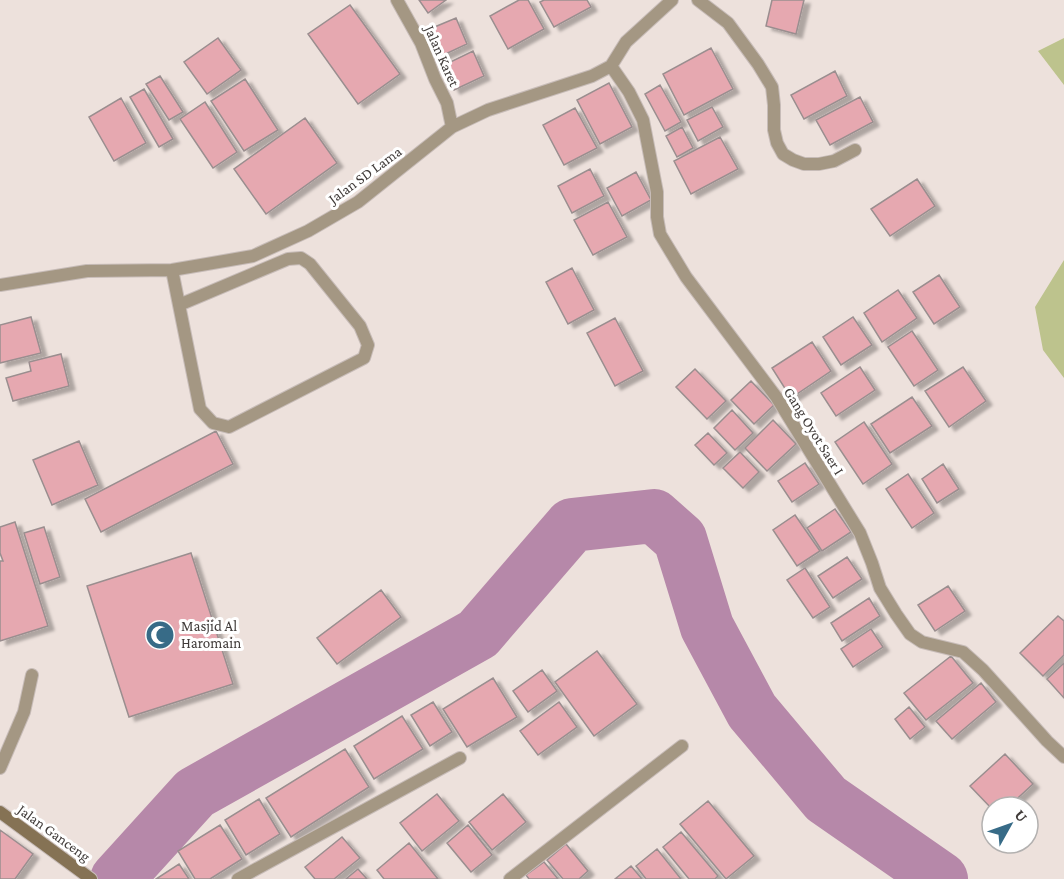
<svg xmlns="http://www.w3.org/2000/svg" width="1064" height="879" font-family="'Crimson Pro',serif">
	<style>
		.green { fill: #bdc38d }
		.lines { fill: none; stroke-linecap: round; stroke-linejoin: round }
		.river { stroke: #b688a9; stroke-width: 54 }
		.building { fill: #e6a8b0; stroke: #9a8e8f; stroke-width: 1.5; filter: url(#shadow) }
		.lane-casing { stroke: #c7bcb8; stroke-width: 14 }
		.street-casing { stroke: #c7bcb8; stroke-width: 14 }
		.secondary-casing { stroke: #c7bcb8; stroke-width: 14 }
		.lane { stroke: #a49783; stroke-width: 12 }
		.street { stroke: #a49783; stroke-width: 12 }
		.secondary { stroke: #857254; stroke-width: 12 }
		.labels { text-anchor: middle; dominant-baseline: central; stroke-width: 6; stroke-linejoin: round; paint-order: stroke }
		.street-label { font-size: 15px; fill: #403b39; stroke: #fff }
		.poi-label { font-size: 15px; fill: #403b39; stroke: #fff; text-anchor: start }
	</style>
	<defs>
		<filter id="shadow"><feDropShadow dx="6" dy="4" stdDeviation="1.5" flood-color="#0004"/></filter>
	</defs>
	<rect width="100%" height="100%" fill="#ede1dc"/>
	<path class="green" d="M1064,38V85L1038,51Z
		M1064,260V378L1043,350L1035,307Z"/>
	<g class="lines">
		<path class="river" d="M117,879L195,793L478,634L572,525L654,516L680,539L707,627L752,711L826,799L941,879"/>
	</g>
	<path class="building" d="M419,0H446L428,13Z
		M519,0H528L544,29L508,49L490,16Z
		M544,0H587L591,7L554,27L540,2Z
		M772,0H804L796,34L766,26Z
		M350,5L400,74L358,104L308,34Z
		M456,18L467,44L437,58L425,31Z
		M218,38L241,70L207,94L184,62Z
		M711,48L733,89L684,115L663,74Z
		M473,51L484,76L454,90L442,66Z
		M835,71L847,96L804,119L791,95Z
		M160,76L183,112L169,120L146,84Z
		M245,79L278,130L244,151L211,101Z
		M609,83L632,127L600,144L577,100Z
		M660,85L681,122L665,131L645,94Z
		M144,89L173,139L159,147L130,97Z
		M860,97L873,122L830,145L816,120Z
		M121,98L146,143L114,161L89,117Z
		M205,102L237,152L213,168L180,119Z
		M712,107L723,127L698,141L687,120Z
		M575,108L597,148L564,165L543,125Z
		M305,118L337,163L266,214L234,169Z
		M682,127L693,148L677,157L666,136Z
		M720,137L738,169L691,194L674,161Z
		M590,169L604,196L572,213L558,186Z
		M636,172L651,200L622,216L607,188Z
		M917,179L935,206L890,236L871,209Z
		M608,202L627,237L593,255L574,220Z
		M572,268L594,310L568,324L546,282Z
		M939,275L960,307L934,324L913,292Z
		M898,290L917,318L882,342L864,313Z
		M31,317L41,353L0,363V325Z
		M853,317L872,345L841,365L823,337Z
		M615,318L643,371L615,386L587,333Z
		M912,331L938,370L914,386L888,347Z
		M812,342L831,371L791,398L772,368Z
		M61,354L69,386L13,401L6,378L31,371L29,362Z
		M860,367L875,390L836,416L821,393Z
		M963,367L986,401L949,427L925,391Z
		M695,369L726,401L707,419L676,387Z
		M751,381L774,405L754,424L731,400Z
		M912,397L932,426L890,453L871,424Z
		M732,410L753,433L735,450L714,428Z
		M773,420L796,444L767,471L745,448Z
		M864,422L892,464L863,484L835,442Z
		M216,431L233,464L101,532L85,499Z
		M708,433L727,453L714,465L695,445Z
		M79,441L98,485L52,505L33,460Z
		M740,452L759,472L743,488L723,468Z
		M805,463L819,484L792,502L778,481Z
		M943,464L959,489L937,503L922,479Z
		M908,474L934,513L912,528L886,489Z
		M835,509L851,532L822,551L807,528Z
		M795,515L820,551L797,566L773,530Z
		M15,522L48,626L0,641V561H3L0,553V527Z
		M44,527L60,577L40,584L24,533Z
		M191,553L233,684L129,717L87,586Z
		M847,557L862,579L833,598L818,576Z
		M805,568L830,607L813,618L787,580Z
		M948,586L965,611L935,631L918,605Z
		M381,590L401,617L337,664L317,638Z
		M869,598L880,616L842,641L831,623Z
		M1058,616L1064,621V655L1043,676L1020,653Z
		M871,629L883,647L853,667L841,649Z
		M597,651L637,704L594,736L555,682Z
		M951,656L973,683L926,720L904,693Z
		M1064,663V698L1047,679Z
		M542,670L557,691L528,712L513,691Z
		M493,678L517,717L467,747L443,709Z
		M981,683L996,702L952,739L936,721Z
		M433,702L452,732L430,746L411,715Z
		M559,702L577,727L538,755L520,731Z
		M909,707L925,727L910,739L895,719Z
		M402,716L423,749L374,779L354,746Z
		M345,749L369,787L291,837L266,798Z
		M1005,754L1033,784L1008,807H992V809L970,786Z
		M437,794L459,821L422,851L400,823Z
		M503,794L526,822L492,850L469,822Z
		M259,799L280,834L246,855L225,820Z
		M708,801L754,856L726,879L680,824Z
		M220,825L242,859L210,879H195L178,851Z
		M468,825L492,855L471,872L447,843Z
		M0,830L33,854L15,879H0Z
		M681,832L718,876L715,879H689L663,847Z
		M342,837L360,858L334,879H315L305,867Z
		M409,843L438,879H384L377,870Z
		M566,844L588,871L579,879H563L547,860Z
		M657,849L681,879H646L636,866Z
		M544,862L558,879H529L526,875Z
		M179,864L189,879H156Z
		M631,866L642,879H615Z
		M358,869L367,879H346Z"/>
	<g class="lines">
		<g class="lane-casing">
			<path id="lane" d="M0,768L24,712L32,675"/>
		</g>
		<g class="street-casing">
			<path id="street" d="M397,0L421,43L435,79L447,103L452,127
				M698,0L728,23L758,64L772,87L774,105V130L777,143L783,154L793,160L804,164H819L834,161L855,150
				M611,66L629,92L643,120L657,192V217L660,234L686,277L777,398L860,533L872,563L880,588L896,614L910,634L922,642L963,652L983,670L1047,741L1064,757
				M172,270L200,409L213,423L229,427L364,358L368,345L360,326L310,264L301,258L288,259L179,305
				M0,285L87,271L172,270L253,256L308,231L358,202L452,127L488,110L592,76L611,66L626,42L672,0
				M238,879L460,758
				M510,879L682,746"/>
		</g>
		<g class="secondary-casing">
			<path id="secondary" d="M0,812L91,879"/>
		</g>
		<use href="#lane" class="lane"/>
		<use href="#street" class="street"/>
		<use href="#secondary" class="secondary"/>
	</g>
	<defs>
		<g id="mosque-disc" transform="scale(1.5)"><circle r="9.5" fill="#376b87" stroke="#fff"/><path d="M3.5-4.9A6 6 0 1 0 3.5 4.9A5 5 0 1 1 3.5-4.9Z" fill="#fff"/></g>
	</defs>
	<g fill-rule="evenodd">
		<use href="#mosque-disc" x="160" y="635"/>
	</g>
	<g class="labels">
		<g class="street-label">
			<text transform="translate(442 56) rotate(66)">Jalan Karet</text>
			<text transform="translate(365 175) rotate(-36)">Jalan SD Lama</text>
			<text transform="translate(814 431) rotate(58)">Gang Oyot Saer I</text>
			<text transform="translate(54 833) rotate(36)">Jalan Ganceng</text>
		</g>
		<g class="poi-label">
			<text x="181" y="626">Masjid Al<tspan x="181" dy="17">Haromain</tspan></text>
		</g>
	</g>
	<g transform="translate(1010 825) rotate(50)"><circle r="28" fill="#ffffff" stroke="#b3b1b0" stroke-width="1.5"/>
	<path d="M0-4.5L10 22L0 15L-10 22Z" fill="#376b87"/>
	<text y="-9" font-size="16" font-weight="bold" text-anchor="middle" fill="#403b39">U</text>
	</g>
</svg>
